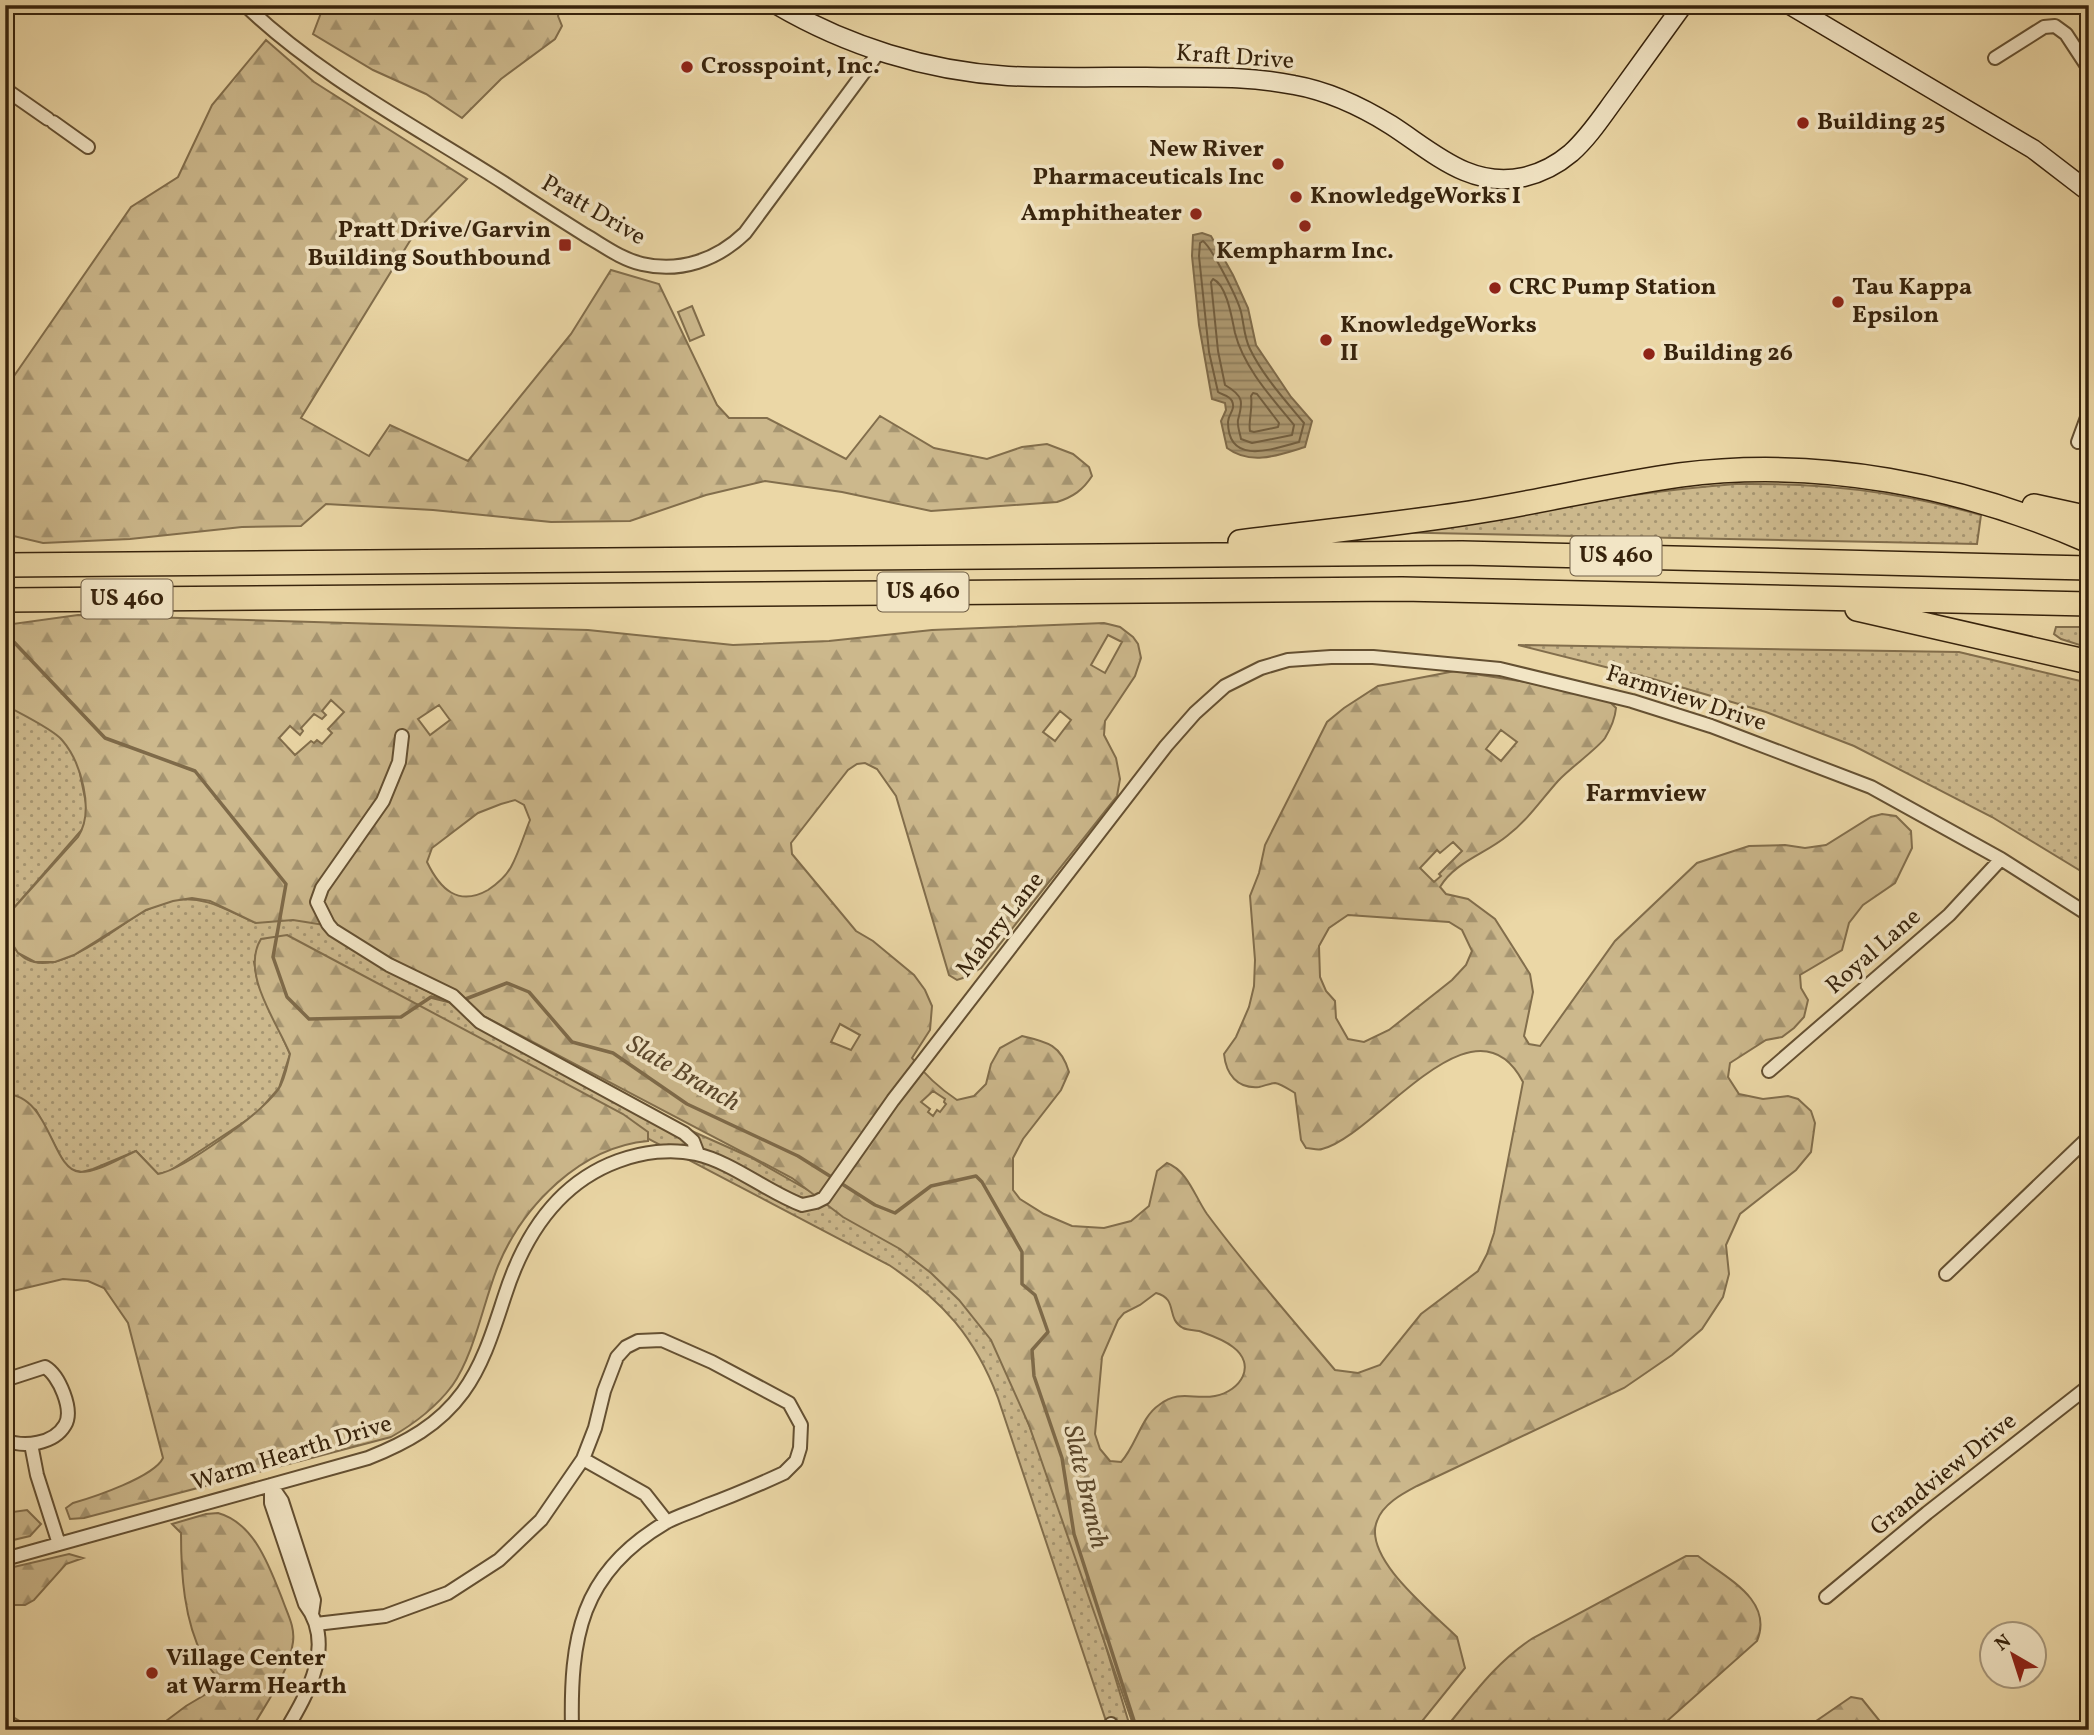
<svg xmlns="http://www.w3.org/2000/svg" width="2094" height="1735" font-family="Vollkorn,serif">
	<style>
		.grass { fill: url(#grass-dots); stroke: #826e4c; stroke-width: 2; fill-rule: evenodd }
		.forest { fill: url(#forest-firs); stroke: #826e4c; stroke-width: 2; fill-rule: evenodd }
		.garden { fill: #ccb88c; stroke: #826e4c; stroke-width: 2 }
		.water { fill: url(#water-rules); stroke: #7e6a49; stroke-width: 2 }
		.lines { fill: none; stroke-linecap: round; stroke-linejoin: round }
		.shore { stroke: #725e3f; stroke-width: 2 }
		.stream { stroke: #7e6a49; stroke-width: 3.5 }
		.street-casing { stroke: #645032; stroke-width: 16 }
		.secondary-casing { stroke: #37230c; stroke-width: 21 }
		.highway-casing { stroke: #37230c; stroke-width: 26 }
		.street { stroke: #f2e5c5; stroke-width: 12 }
		.secondary { stroke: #f2e5c5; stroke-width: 18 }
		.highway { stroke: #ebd7a6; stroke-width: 23 }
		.poi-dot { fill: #8f2418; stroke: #f2e5c5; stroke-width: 2.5 }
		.labels { text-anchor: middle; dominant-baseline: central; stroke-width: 7; stroke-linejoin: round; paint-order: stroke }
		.shield { fill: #f2e5c5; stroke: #6f5d44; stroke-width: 2 }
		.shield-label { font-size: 23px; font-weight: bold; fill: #37230c }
		.street-label { font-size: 24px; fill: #37230c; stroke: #f2e5c5 }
		.poi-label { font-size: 24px; font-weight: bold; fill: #37230c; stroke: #f2e5c5; text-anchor: start }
		.neighbourhood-label { font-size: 26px; font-weight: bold; fill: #37230c; stroke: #f2e5c5 }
		.water-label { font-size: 26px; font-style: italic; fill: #5b472b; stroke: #f2e5c5 }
	</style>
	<defs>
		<pattern id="grass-dots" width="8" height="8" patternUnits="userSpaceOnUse" patternTransform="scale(1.75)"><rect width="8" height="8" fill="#ccb88c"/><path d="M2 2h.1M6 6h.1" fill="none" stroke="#a69571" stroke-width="1.8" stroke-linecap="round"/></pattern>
		<pattern id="forest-firs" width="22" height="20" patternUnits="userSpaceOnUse" patternTransform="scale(1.75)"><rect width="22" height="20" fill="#ccb88c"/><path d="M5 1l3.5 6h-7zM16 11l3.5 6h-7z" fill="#a69571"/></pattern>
		<pattern id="water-rules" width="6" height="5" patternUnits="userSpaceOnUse" patternTransform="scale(1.75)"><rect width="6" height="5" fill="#ae9a72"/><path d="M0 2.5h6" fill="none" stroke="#8e7d5c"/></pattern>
	</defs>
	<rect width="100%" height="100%" fill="#ebd7a6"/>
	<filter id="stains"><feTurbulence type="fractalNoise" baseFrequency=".00286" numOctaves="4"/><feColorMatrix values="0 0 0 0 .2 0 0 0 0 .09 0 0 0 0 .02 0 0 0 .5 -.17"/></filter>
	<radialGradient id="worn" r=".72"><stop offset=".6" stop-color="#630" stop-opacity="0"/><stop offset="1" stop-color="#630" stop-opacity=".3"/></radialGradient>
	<path class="grass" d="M1736,484C1826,483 1895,491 1981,515L1977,544L1381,532C1500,517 1617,493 1736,484Z
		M2056,627H2089V648L2061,639L2054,634Z
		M1518,645L1959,652L2089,683V876L1992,817L1854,746L1766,712L1653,679Z
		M5,694L336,933L421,988L449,1002L478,1026L640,1108L750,1157L873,1227L960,1292L995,1339L1033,1435L1094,1607L1131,1730H1109L998,1398C975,1337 943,1301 889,1265L416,1017L254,962L258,984L290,1054L279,1088L256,1114L168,1172L158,1174L136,1151L93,1169L82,1172L72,1170L64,1163L36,1110L11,1094H5ZM80,774L256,923C229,912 206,895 175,900C165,902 153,907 144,911C115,927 46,990 16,950C6,935 6,926 12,910L85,826L87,808Z"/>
	<path class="forest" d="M324,5H561L558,16L562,26L555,39L501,79L462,118L426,94L373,70L313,34Z
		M266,40L314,82L467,179L416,231L301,418L369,456L390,425L468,461L571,334L611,270L659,284L717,405L729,418H767L846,459L880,416L934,448L987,459L1022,447L1047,444L1073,454L1089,467L1092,476C1083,490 1073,497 1057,502L931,511L842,492L765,481L706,495L630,521L551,522L433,510L326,504L301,526L242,527L130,539L43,543L5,534V389L131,207L178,177L212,105Z
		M78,615L588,630L733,645L829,641L932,630L1104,623L1120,627L1133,637L1138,644L1141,658L1135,676L1105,721L1104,735L1116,758L1120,779L1117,796L981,968L966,977L957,980L949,975L896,796L877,769L865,763L857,764L848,770L791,843L792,854L856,931L873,941L914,975L925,990L932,1006L930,1030L912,1058C925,1075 939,1088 957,1100L974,1096L986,1084L991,1064L1000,1048L1022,1036C1048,1042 1061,1045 1069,1072L1061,1090L1023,1139L1013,1158V1190L1020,1199L1044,1214L1072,1226L1104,1228L1131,1221L1149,1206L1157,1171L1167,1163C1188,1171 1195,1197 1207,1214C1247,1268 1291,1318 1335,1370L1358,1373L1380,1365L1421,1314L1478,1271L1487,1254L1494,1233L1523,1082C1474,988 1376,1136 1322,1149C1318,1151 1311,1148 1306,1148L1301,1140L1295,1093C1290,1090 1281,1084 1275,1083C1271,1083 1264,1086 1259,1087C1237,1089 1226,1074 1224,1054L1236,1037L1249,1007L1254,986L1255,960L1250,896L1259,873L1265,845L1327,722L1344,708L1378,686L1455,671L1526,682L1609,701L1616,708C1615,719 1611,728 1605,738C1597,749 1570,768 1558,781C1541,800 1528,820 1507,836C1485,854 1455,862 1440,887L1446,894L1468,899L1495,919L1530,974L1533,992L1524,1036L1529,1044L1540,1046L1615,941L1697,863L1749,846L1785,845L1805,848L1826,845L1871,817L1882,814L1896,816L1911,831L1912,848L1895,883L1863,905L1849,923L1842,950L1800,975L1801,988L1808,1000L1804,1017L1794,1028L1782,1037L1766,1040L1730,1063L1728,1077L1739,1094L1763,1099L1788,1096L1798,1099L1811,1111L1815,1123L1811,1152L1796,1170L1740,1214L1726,1245L1729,1274L1723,1297L1702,1329L1672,1355L1624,1388L1417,1486C1402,1494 1383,1504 1377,1521C1362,1558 1433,1613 1457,1637L1465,1668L1415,1730H1135L1029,1425L991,1340L959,1300L931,1273L900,1249L843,1217L792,1178L478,1013L468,1003L337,927L293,920L256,923L210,901L192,898L173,901L146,910L74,955L55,962H35L18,953L8,937L7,925L12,910L78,837C95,811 81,762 62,740C53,729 19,713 5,705V625ZM1108,635L1122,642L1105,673L1091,665ZM331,700L344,712L328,729L332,733L322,744L317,740L314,743L311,741L295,755L279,738L290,726L300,735L303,731L301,728L314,714L322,719L326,715L322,711ZM439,705L450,720L430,735L418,719ZM1060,711L1071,720L1055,741L1043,732ZM1501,730L1517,742L1501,761L1486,749ZM515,800L524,805L530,820C524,835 519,852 511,867C506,876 497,884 488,890C458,907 440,889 427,862L432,848L478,813L501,804ZM1453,842L1462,851L1439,874L1441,876L1434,882L1420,868L1437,850L1440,853ZM1348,915L1449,922L1462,930L1472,951L1466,965L1452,980L1389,1030L1364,1042L1348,1039L1336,1018L1335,1001L1326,991L1320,977L1319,946L1329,928ZM840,1024L860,1035L851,1050L831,1042ZM933,1091L945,1099L944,1102L946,1104L940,1112L937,1110L933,1116L928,1112L930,1109L921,1102ZM1156,1293C1179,1299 1165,1318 1183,1328C1187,1330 1194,1330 1199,1331C1210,1335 1223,1339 1233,1347C1257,1365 1241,1391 1215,1396C1193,1400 1180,1389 1159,1405C1141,1417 1136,1446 1121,1462L1110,1461L1100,1449L1095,1434L1102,1357L1118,1320L1124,1313L1140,1305Z
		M287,935L623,1114L648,1132V1141C581,1147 523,1205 498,1266C483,1303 475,1353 452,1386C436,1407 414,1424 391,1437L84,1518L70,1519L66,1508L73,1503C94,1497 154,1477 163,1458L128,1323L104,1288L88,1281L63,1279L5,1293V1094C51,1095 51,1170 80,1172C98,1172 120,1158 136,1151L158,1174C185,1169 261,1113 278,1090C285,1080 287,1066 290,1054C277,1022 240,973 261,939Z
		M27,1510L41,1524L30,1536L5,1542V1513Z
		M218,1513C255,1523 270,1568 283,1601C288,1615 295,1627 293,1642C289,1673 266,1703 251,1730H154L186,1706L223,1684C216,1675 207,1667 203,1657C184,1620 181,1575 181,1533L172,1524L206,1514Z
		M69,1554L83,1558L66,1564L34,1600L25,1605H12L5,1609V1569Z
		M1686,1556H1698C1726,1578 1774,1600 1757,1641L1657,1730H1444C1472,1696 1496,1662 1533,1638Z
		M1851,1697L1862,1699L1887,1730H1803Z
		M5,1712L34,1730H5Z"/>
	<path class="garden" d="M692,306L704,335L690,341L678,312Z"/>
	<path class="water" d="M1202,233L1211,236L1233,275L1248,308L1256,345L1291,397L1312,421L1305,447C1279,455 1251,466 1227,448L1221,421L1226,410L1225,403L1212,399L1199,325L1192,256L1193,235Z"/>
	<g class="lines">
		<path class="shore" d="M1203,241C1212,248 1238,299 1241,312C1244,324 1244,337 1250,349C1263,376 1285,400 1304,423L1299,442C1273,449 1228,466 1228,422C1228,414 1236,410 1232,401C1229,395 1222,395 1218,392L1209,352L1199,256L1200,243Z
			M1213,279C1227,285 1232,319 1235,333C1244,368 1272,398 1294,425L1292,435L1252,443L1241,439C1240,433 1237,426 1238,420C1243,402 1244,396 1225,385L1218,351L1211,282Z
			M1253,393L1257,394L1279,423L1278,427L1254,432L1250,431C1248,422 1253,409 1251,396Z"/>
		<path class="stream" d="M5,639H11L105,738L195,771L286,884L273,957L287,997L309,1019L401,1017L431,997L455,1003
			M463,1000L507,983L529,992L572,1042L613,1053L687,1104L798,1156L833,1178
			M839,1182L875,1205L895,1213L931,1186L976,1176L982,1182L1022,1252V1284L1035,1295L1048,1332L1032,1350L1034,1376L1062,1458L1074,1534L1137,1730"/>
		<g class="street-casing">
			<path id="street" d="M245,5C321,78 417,127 504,183C531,201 558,218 585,235C604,246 621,259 642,264C680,273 717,260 745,233L879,52
				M1995,58L2044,27L2055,26L2066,34L2089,69
				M5,89L48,119
				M53,122L88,147
				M2078,442L2089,412
				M402,736L399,762L383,801L322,888L317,902L328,924L333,930L389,965L453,996L480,1022L684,1133L693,1141L698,1154
				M1769,1071L1949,915L2001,859
				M1946,1274L2089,1137
				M5,1380L45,1367C59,1375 74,1410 65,1425C54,1444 24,1448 5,1440
				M31,1444L37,1475L59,1544
				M583,1459L645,1494L667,1522
				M271,1485V1503L305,1604C336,1644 308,1693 286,1730
				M271,1485L282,1501L314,1600L312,1614
				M5,1559L368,1458C406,1443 439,1425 463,1392C484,1363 494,1328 505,1295C524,1236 558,1183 618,1161C642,1152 671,1148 696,1154C732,1162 767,1192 802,1205L816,1202L824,1198L893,1100L1166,746L1195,713L1225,686L1261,668L1288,660L1331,657H1373L1500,669L1632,701L1711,726L1871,787L2001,859L2089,915
				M1826,1597L1927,1513L2089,1386
				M316,1624L385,1616L448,1593L499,1560L541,1520L583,1459L595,1428L604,1391L617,1357L626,1347L638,1341L662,1340L712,1362L789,1403L801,1425L800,1448L796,1461L784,1473C758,1485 732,1496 705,1506C692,1512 677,1516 665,1523C580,1573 570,1638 572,1730
				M1111,1724L1113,1730"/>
		</g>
		<g class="secondary-casing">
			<path id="secondary" d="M777,5C847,46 927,71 1008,76C1053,78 1100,77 1146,77C1195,78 1245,75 1294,85C1328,91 1362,107 1391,125C1433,152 1470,189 1524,177C1541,173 1558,164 1571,153C1590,136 1603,115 1618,95C1640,65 1661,35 1683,5
				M1790,5L2033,149L2089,192"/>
		</g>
		<g class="highway-casing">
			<path id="highway" d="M2034,506L2089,518
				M1240,542C1322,531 1405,524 1487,510C1552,499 1615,484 1680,475C1819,457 1961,485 2089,541
				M5,565L1462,553L2089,568
				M5,600L1402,589L2089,604
				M1857,609L2089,662"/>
		</g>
		<use href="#street" class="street"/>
		<use href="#secondary" class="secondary"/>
		<use href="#highway" class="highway"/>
	</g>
	<g class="poi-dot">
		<circle cx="687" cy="67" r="7"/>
		<circle cx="1803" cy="123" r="7"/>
		<circle cx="1278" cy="164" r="7"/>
		<circle cx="1296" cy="197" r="7"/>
		<circle cx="1196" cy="214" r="7"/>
		<circle cx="1305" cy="226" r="7"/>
		<rect x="558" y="238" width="14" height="14" rx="3.5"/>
		<circle cx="1495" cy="288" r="7"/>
		<circle cx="1838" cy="302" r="7"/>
		<circle cx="1326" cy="340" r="7"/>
		<circle cx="1649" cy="354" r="7"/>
		<circle cx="152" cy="1673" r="7"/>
	</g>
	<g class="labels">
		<g class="shield">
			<rect x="1570.5" y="536.5" width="91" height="39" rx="5"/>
			<rect x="877.5" y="572.5" width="91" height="39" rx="5"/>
			<rect x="81.5" y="579.5" width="91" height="39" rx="5"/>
		</g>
		<g class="shield-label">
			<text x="1616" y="556">US 460</text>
			<text x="923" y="592">US 460</text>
			<text x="127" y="599">US 460</text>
		</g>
		<g class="street-label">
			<text transform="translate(1235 58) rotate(4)">Kraft Drive</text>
			<text transform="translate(593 211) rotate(30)">Pratt Drive</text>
			<text transform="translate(1686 699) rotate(18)">Farmview Drive</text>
			<text transform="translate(1001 925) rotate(-52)">Mabry Lane</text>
			<text transform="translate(1874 952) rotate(-41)">Royal Lane</text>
			<text transform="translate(292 1454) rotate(-17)">Warm Hearth Drive</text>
			<text transform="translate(1944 1475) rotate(-39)">Grandview Drive</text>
		</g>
		<g class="poi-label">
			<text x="701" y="67">Crosspoint, Inc.</text>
			<text x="1817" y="123">Building 25</text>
			<text x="1264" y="150" text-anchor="end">New River<tspan x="1264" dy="28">Pharmaceuticals Inc</tspan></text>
			<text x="1310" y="197">KnowledgeWorks I</text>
			<text x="1182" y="214" text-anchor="end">Amphitheater</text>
			<text x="551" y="231" text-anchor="end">Pratt Drive/Garvin<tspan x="551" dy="28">Building Southbound</tspan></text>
			<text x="1305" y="252" text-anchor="middle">Kempharm Inc.</text>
			<text x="1509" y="288">CRC Pump Station</text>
			<text x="1852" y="288">Tau Kappa<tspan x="1852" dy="28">Epsilon</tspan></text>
			<text x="1340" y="326">KnowledgeWorks<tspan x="1340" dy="28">II</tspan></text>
			<text x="1663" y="354">Building 26</text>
			<text x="166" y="1659">Village Center<tspan x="166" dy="28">at Warm Hearth</tspan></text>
		</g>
		<g class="neighbourhood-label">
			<text x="1646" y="794">Farmview</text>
		</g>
		<g class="water-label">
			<text transform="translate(683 1074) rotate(30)">Slate Branch</text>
			<text transform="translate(1085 1487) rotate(77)">Slate Branch</text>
		</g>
	</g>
	<rect width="2094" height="1735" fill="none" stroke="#ebd7a6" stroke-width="28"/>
	<rect x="7" y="7" width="2080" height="1721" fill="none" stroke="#37230c" stroke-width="3.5"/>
	<rect x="14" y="14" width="2066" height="1707" fill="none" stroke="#37230c" stroke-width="2"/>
	<g transform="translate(2013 1655) rotate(321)"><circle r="33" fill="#f2e5c5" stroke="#a7977b" stroke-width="2"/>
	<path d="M0-5L12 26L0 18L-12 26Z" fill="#8f2418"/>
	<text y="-10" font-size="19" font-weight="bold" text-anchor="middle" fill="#37230c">N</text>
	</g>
	<rect width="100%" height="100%" filter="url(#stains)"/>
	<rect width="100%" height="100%" fill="url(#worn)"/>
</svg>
